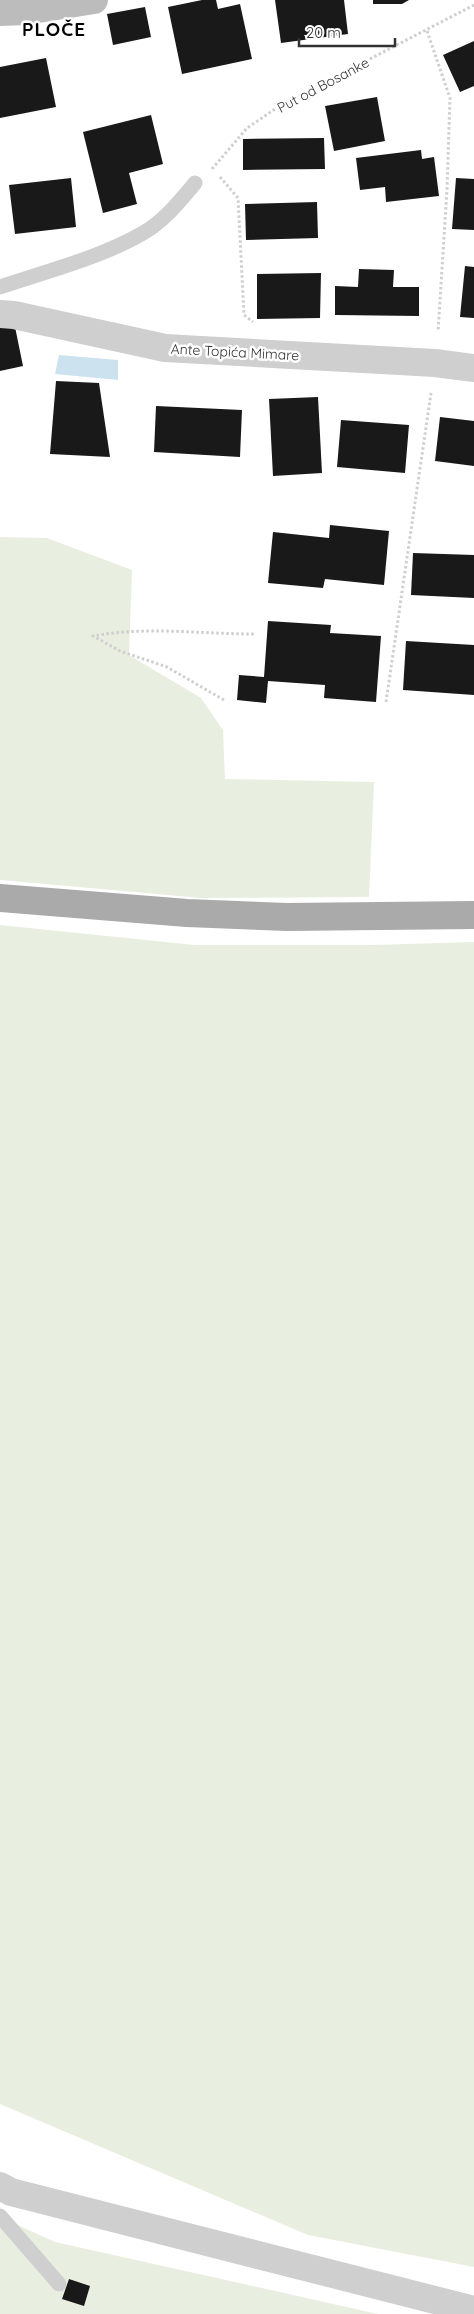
<svg xmlns="http://www.w3.org/2000/svg" width="474" height="2314" font-family="Quicksand,sans-serif">
	<style>
		.green { fill: #e9efe0 }
		.water { fill: #cce3ef }
		.building { fill: #191919 }
		.lines { fill: none; stroke-linecap: round; stroke-linejoin: round }
		.path { stroke: #cfcfcf; stroke-width: 3; stroke-dasharray: 2.5 2.5; stroke-linecap: butt }
		.lane { stroke: #cfcfcf; stroke-width: 15 }
		.street { stroke: #cfcfcf; stroke-width: 28 }
		.secondary { stroke: #bcbcbc; stroke-width: 28 }
		.primary { stroke: #aaa; stroke-width: 28 }
		.labels { text-anchor: middle; dominant-baseline: central; stroke-width: 5; stroke-linejoin: round; paint-order: stroke }
		.street-label { font-size: 14px; fill: #323232; stroke: #fff }
		.district-label { font-size: 19px; font-weight: bold; letter-spacing: 1px; fill: #000; stroke: #fff }
	</style>
	<rect width="100%" height="100%" fill="#fff"/>
	<path class="green" d="M0,537L47,538L132,570L129,655L201,698L223,730L225,779L374,782L369,897L201,898L0,880Z
		M0,925L195,945H372L474,942V2267L308,2235L0,2104Z
		M0,2217L55,2242L378,2314H0Z"/>
	<path class="water" d="M59,355L118,360V380L55,374Z"/>
	<path class="building" d="M202,0H216L218,9L240,4L252,59L182,74L168,7Z
		M275,0H344L348,34L281,43Z
		M373,0H409L402,4H373Z
		M145,7L151,37L113,45L107,14Z
		M474,41V86L460,92L443,55Z
		M46,58L56,107L0,118V67Z
		M377,97L385,141L334,151L325,106Z
		M151,115L163,164L129,173L137,204L103,213L83,132Z
		M324,138L325,169L243,170V139Z
		M421,150L422,159L434,157L439,196L386,202L385,187L360,190L356,158Z
		M71,178L76,227L15,234L9,185Z
		M456,178L474,179V230L452,229Z
		M317,202L318,238L246,240L245,204Z
		M465,266L474,267V318L460,317Z
		M359,269L394,270L393,287H419V316L335,315V286L358,287Z
		M321,273L320,318L257,319V274Z
		M14,322L23,366L0,371V325Z
		M56,381L99,383L110,457L50,454Z
		M318,397L322,473L273,476L269,399Z
		M156,406L242,410L240,457L154,452Z
		M440,417L474,421V466L435,461Z
		M341,420L409,425L405,473L337,467Z
		M330,525L389,531L384,585L325,579L323,588L268,583L273,532L329,538Z
		M413,553L474,555V598L411,595Z
		M268,621L331,625L330,633L381,636L376,702L324,698L325,685L268,681L266,703L237,700L239,675L264,677Z
		M406,641L474,645V695L403,690Z
		M69,2279L90,2286L84,2306L62,2299Z"/>
	<g class="lines">
		<path class="path" d="M427,31L450,98L447,190L438,332
			M212,169L247,128L281,105L474,5
			M220,177L238,198L244,315L253,322
			M224,700L167,667L120,651L93,636C146,626 200,634 254,634
			M386,702L431,393"/>
		<path class="lane" d="M0,287C47,271 100,258 143,233C164,221 180,201 195,183
			M0,2216L59,2284"/>
		<path class="street" d="M0,314L14,315L165,348L435,363L474,368
			M0,2186L11,2192L474,2310"/>
		<path class="secondary" d="M0,12L26,11L94,0"/>
		<path class="primary" d="M0,898L187,913L287,917L474,915"/>
	</g>
	<g class="labels">
		<g class="street-label">
			<text transform="translate(323 85) rotate(-28)">Put od Bosanke</text>
			<text transform="translate(235 352) rotate(3)">Ante Topića Mimare</text>
		</g>
		<g class="district-label">
			<text x="54" y="29">PLOČE</text>
		</g>
	</g>
	<path d="M299 38v8h96v-8" fill="none" stroke="#323232" stroke-width="2.5"/>
	<text x="306" y="38" font-size="15" fill="#323232" stroke="#ffffff" stroke-width="4" paint-order="stroke">20 m</text>
</svg>
